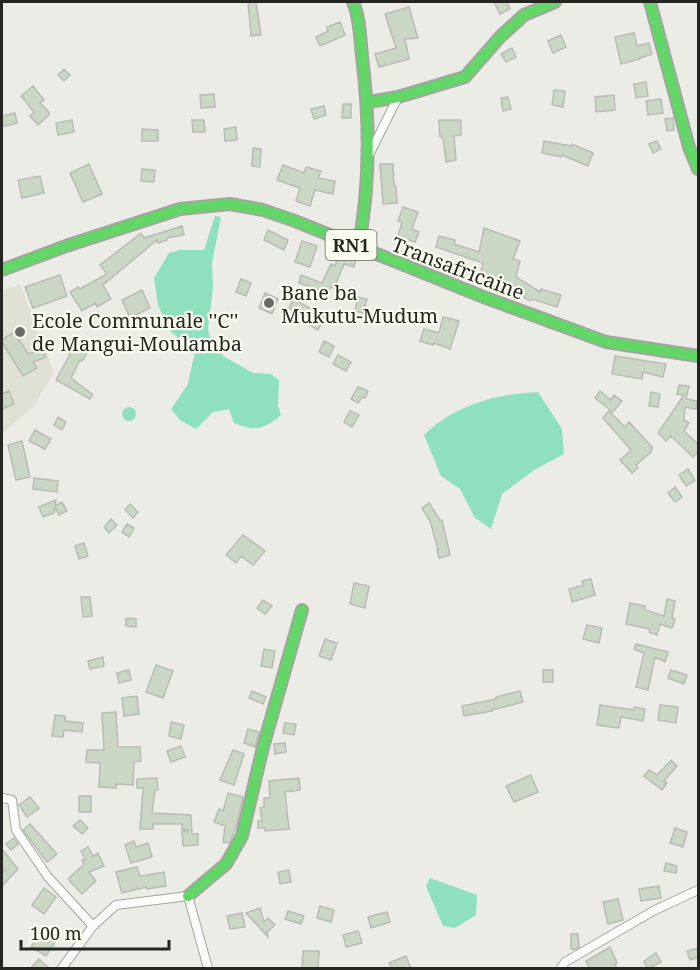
<svg xmlns="http://www.w3.org/2000/svg" width="700" height="970" font-family="'Noto Serif',serif">
	<style>
		.built { fill: #dfe1d5 }
		.water { fill: #8ee0bf }
		.building { fill: #cad7c5; stroke: #babbb7; stroke-width: 1.5 }
		.lines { fill: none; stroke-linecap: round; stroke-linejoin: round }
		.street-casing { stroke: #a4a4a0; stroke-width: 10 }
		.fast-casing { stroke: #a4a4a0; stroke-width: 14 }
		.street { stroke: #fcfcfb; stroke-width: 8 }
		.fast { stroke: #63d668; stroke-width: 10 }
		.poi-dot { fill: #6a6b66; stroke: #fafcf0; stroke-width: 2 }
		.labels { text-anchor: middle; dominant-baseline: central; stroke-width: 4.5; stroke-linejoin: round; paint-order: stroke }
		.shield { fill: #fafcf0; stroke: #65665f; stroke-width: 1.5 }
		.shield-label { font-size: 18px; font-weight: bold; fill: #252521 }
		.street-label { font-size: 20px; fill: #252521; stroke: #fafcf0 }
		.poi-label { font-size: 20px; fill: #252521; stroke: #fafcf0; text-anchor: start }
	</style>
	<rect width="100%" height="100%" fill="#ebece6"/>
	<path class="built" d="M20,284L54,373L33,407L2,434V291Z"/>
	<path class="water" d="M215,216L221,217L212,263L213,287L208,329L212,345L225,357L253,373L271,374L279,380L278,406L281,415C263,430 255,432 234,423L229,409L213,412L196,429L180,420L171,409L188,384L195,351L170,331L158,305L154,278L169,253L180,250H204Z
		M538,392L562,429L564,454L534,470L502,494L491,529L475,518L460,489L441,476L424,435C455,405 496,394 538,392Z
		M122 414a7 7 0 1 1 14 0a7 7 0 1 1-14 0Z
		M430,878L477,895L476,915L455,928L443,926L426,886Z"/>
	<path class="building" d="M248,2H256L261,35L251,36Z
		M494,2H507L510,9L500,14Z
		M409,7L418,38L405,39L409,59L379,67L375,54L396,48L385,14Z
		M340,22L345,35L320,46L316,37L328,31L327,27Z
		M634,33L637,46L649,43L652,54L640,58V59L621,64L615,37Z
		M561,35L566,47L553,53L548,41Z
		M512,48L516,57L506,62L501,54Z
		M64,69L70,75L64,81L58,75Z
		M646,82L648,96L636,98L634,84Z
		M33,86L44,100L40,103L49,112V115L38,125L30,116L34,112L21,96Z
		M554,90L565,91L563,107L552,105Z
		M214,94L215,107L201,108L200,95Z
		M614,95L615,110L596,112L595,97Z
		M508,97L511,109L503,111L501,98Z
		M661,99L663,113L648,115L646,101Z
		M343,104H351V118H342Z
		M324,106L326,115L314,119L311,109Z
		M15,113L17,123L2,127V116Z
		M673,118L674,130L667,131L665,119Z
		M72,120L74,132L58,135L56,123Z
		M192,120H204L205,132H193Z
		M439,120H461V135L454,136L456,160L446,162L443,138L440,137Z
		M236,127L237,140L225,141L224,129Z
		M142,129L158,130V141H142Z
		M544,141L571,146L572,144L593,153L588,166L562,155L561,157L542,153Z
		M657,141L661,149L653,153L649,144Z
		M253,148L261,149L260,167L252,166Z
		M89,164L102,194L83,202L70,173Z
		M380,164H393L394,186H396L397,203L383,204Z
		M283,165L304,173L306,167L321,171L318,178L335,181L333,194L315,190L310,206L296,201L300,188L277,180Z
		M142,169L155,170L154,182L141,181Z
		M40,176L44,193L22,198L18,180Z
		M403,207L418,212L412,229L419,232L415,242L398,236L402,222L398,221Z
		M182,226L184,235L167,238V240L158,243L157,240L103,285L111,299L97,307L95,303L82,311L70,292L78,287L80,289L107,274L100,265L141,233L144,238Z
		M484,228L520,241L513,259L520,261L516,277L540,292L541,289L561,295L557,307L532,299L530,301L519,294L523,288L480,276L483,263L436,247L439,236L455,240L454,244L479,252Z
		M268,230L288,240L284,250L264,240Z
		M302,241L317,246L310,267L295,262Z
		M339,254L356,258L354,267L344,264L334,288L331,287L328,293L299,283L301,275L322,283L331,264L335,266Z
		M60,275L67,296L33,308L25,287Z
		M241,279L251,283L246,296L236,292Z
		M142,290L150,308L130,318L122,300Z
		M265,293L278,299L272,314L259,308Z
		M358,297L367,299L363,313L355,311Z
		M293,299L325,316L318,330L308,324L311,318L289,308Z
		M443,317L459,321L450,349L434,343L433,345L420,341L424,329L439,333Z
		M14,332L28,354L42,349L46,357L33,362L37,368L23,376L2,342V340Z
		M71,339L89,350L82,361L80,360L71,378L93,395L90,399L56,380L70,354L64,350Z
		M324,341L334,346L329,357L319,352Z
		M338,355L351,362L346,371L333,364Z
		M615,356L666,364L663,377L643,372L642,379L612,374Z
		M679,385L689,386L686,399L697,401L696,409L685,407L684,420L689,423L684,431L699,445V451L693,457L671,436L666,441L658,433L684,395L677,394Z
		M358,387L368,391L365,398L362,397L358,403L351,399Z
		M9,391L14,404L2,409V394Z
		M600,391L611,400L614,395L622,401L613,412L595,398Z
		M651,392L660,394L658,407L649,406Z
		M350,411L359,415L352,427L344,422Z
		M609,411L625,427L629,422L652,447L651,452L636,465L638,468L632,473L620,460L631,450L603,418Z
		M58,417L66,422L62,430L54,425Z
		M35,430L51,439L45,449L29,441Z
		M22,441L30,477L16,480L8,445Z
		M688,469L695,480L686,486L679,475Z
		M34,478L58,481L57,492L33,489Z
		M675,487L682,497L675,502L668,493Z
		M56,500L55,506L62,502L67,511L59,515L55,507L54,513L43,517L39,507Z
		M429,503L440,520H442L450,555L439,558L437,549H438L430,521L422,508Z
		M130,504L138,512L133,518L125,510Z
		M111,519L117,525L109,533L104,527Z
		M127,524L134,528L129,537L122,532Z
		M243,535L265,551L253,565L241,556L236,563L226,555Z
		M84,543L88,556L79,559L75,546Z
		M591,579L595,595L572,602L569,589L584,585L582,581Z
		M354,583L369,586L365,608L350,604Z
		M81,597H90L92,616L83,617Z
		M667,599L675,601L672,618L675,619L672,628L660,624L657,635L649,632L650,629L626,624L630,603L645,606V610L664,616Z
		M263,600L272,606L265,614L257,608Z
		M126,618L136,619V627L126,626Z
		M587,625L602,628L599,643L583,639Z
		M325,639L337,643L331,660L319,656Z
		M636,644L668,652L665,662L655,657L648,690L636,687L644,653L634,649Z
		M264,649L275,651L272,668L261,666Z
		M103,657L104,666L90,669L88,661Z
		M156,665L173,671L163,698L146,692Z
		M129,670L131,680L119,683L117,673Z
		M543,670H553V682H543Z
		M671,670L687,675L684,684L668,678Z
		M252,691L266,697L263,704L249,698Z
		M520,691L523,702L492,710V711L464,716L462,706L496,699V697Z
		M137,696L139,714L124,716L122,698Z
		M600,705L634,710V707L645,709L643,721L621,717L619,728L597,725Z
		M660,705L678,707L676,723L658,720Z
		M116,712L118,747H140L141,761L134,762L133,785L116,784V788L99,787L100,763L86,762L87,750H104L102,713Z
		M55,715L65,716V721L83,723L82,732L64,730L63,737L52,736Z
		M171,722L184,725L181,739L169,736Z
		M285,723L296,724L294,735L283,733Z
		M248,729L259,732L255,747L244,743Z
		M285,743L286,752L275,754L274,744Z
		M181,746L185,757L171,762L167,751Z
		M233,750L244,754L234,785L220,780Z
		M671,760L677,766L664,781L667,783L662,790L644,776L649,770L657,775Z
		M531,775L538,792L514,802L506,786Z
		M157,778L158,790H155L152,813L191,815L192,834H198V845L183,846L182,832L189,830H182V824H153V829H140L143,788H137V779Z
		M299,778L300,790L285,792L289,829L265,831V828H258V821H262L260,808L264,807V798H270L269,781Z
		M228,793L243,797L237,824L230,843L223,842L225,826L214,822L219,809L223,811Z
		M79,796H91V812H79Z
		M30,797L39,808L27,817L19,805Z
		M80,820L88,828L82,834L73,826Z
		M30,824L57,854L47,862L23,830Z
		M675,828L687,832L683,847L670,843Z
		M14,838L18,844L11,850L6,844Z
		M134,841L136,847L148,843L152,857L131,863L125,845Z
		M88,847L93,856L98,853L104,866L89,872L96,881L82,894L68,879L84,864L82,860L85,859L81,851Z
		M2,849L18,869L2,886V873L5,870L2,866Z
		M666,863L677,866L676,873L664,871Z
		M137,867L140,876L164,872L166,886L147,889L146,887L122,893L116,872Z
		M289,870L291,882L280,884L278,872Z
		M659,886L661,898L641,901L639,889Z
		M44,888L56,897L44,914L32,905Z
		M618,899L623,920L608,924L603,902Z
		M320,906L334,910L331,922L317,918Z
		M260,908L264,922L268,918L275,925L267,932L268,937L246,913Z
		M288,911L304,916L301,924L285,919Z
		M387,912L390,922L371,928L368,917Z
		M242,913L245,927L230,929L227,916Z
		M45,925L60,935L46,956L31,947Z
		M358,931L362,943L346,947L343,935Z
		M571,934H578L579,947L575,949H571Z
		M610,947L617,963L615,964L617,969H590L586,961Z
		M699,948V957L690,960L687,951Z
		M303,951H319L318,969H302Z
		M656,953L661,962L648,969L644,961Z
		M406,956L411,969H392L389,963Z
		M39,959L50,969H30Z"/>
	<g class="lines">
		<g class="street-casing">
			<path id="street" d="M370,153L398,97
				M2,798L12,800L16,830L48,877L93,926
				M62,968L93,926L116,905L188,896L208,968
				M561,968L565,962L655,910L698,890"/>
		</g>
		<g class="fast-casing">
			<path id="fast" d="M353,2C360,18 360,38 362,56C370,121 371,184 358,248
				M650,2L689,147L698,169
				M369,102L398,97L465,77L500,37L524,15L555,2
				M2,270L66,246L180,209L230,204L263,210L295,221L486,298L606,342L698,356
				M188,896L226,864L242,836L263,747L302,610"/>
		</g>
		<use href="#street" class="street"/>
		<use href="#fast" class="fast"/>
	</g>
	<g class="poi-dot">
		<circle cx="269" cy="303" r="6"/>
		<circle cx="20" cy="332" r="6"/>
	</g>
	<g class="labels">
		<rect class="shield" x="325.5" y="230" width="51" height="30" rx="4.5"/>
		<g class="shield-label">
			<text x="351" y="245">RN1</text>
		</g>
		<g class="street-label">
			<text transform="translate(458 268) rotate(21)">Transafricaine</text>
		</g>
		<g class="poi-label">
			<text x="281" y="292">Bane ba<tspan x="281" dy="23">Mukutu-Mudum</tspan></text>
			<text x="32" y="320">Ecole Communale ''C''<tspan x="32" dy="23">de Mangui-Moulamba</tspan></text>
		</g>
	</g>
	<rect width="700" height="970" fill="none" stroke="#252521" stroke-width="6"/>
	<path d="M21 940v9h148v-9" fill="none" stroke="#252521" stroke-width="3"/>
	<text x="30" y="940" font-size="18" fill="#252521" stroke="#fafcf0" stroke-width="4.5" paint-order="stroke">100 m</text>
</svg>
